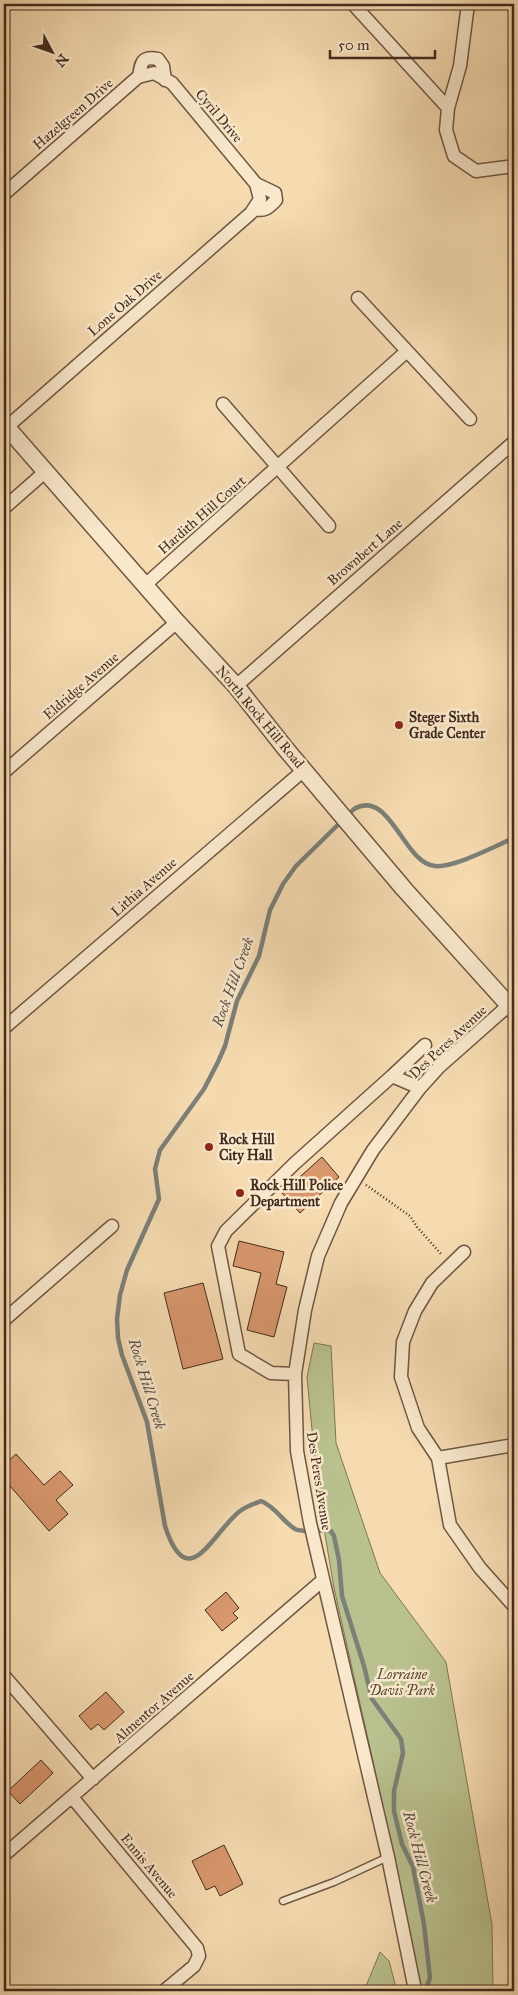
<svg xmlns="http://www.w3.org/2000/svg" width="518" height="1995" font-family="'IM FELL Great Primer',serif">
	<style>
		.green { fill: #b9c18e; stroke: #7e7656 }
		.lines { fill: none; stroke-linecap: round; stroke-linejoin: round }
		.stream { stroke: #7b8079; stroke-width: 4.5 }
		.building { fill: #d8976d; stroke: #422b1e }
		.service-casing { stroke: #6f5743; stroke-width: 9 }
		.minor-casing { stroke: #6f5743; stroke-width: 15 }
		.tertiary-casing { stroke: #6f5743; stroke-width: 19 }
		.path { stroke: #422b1e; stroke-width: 2.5; stroke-dasharray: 1 2.5; stroke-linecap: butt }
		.service { stroke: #f9e8cc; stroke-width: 6 }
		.minor { stroke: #f9e8cc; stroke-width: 12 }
		.tertiary { stroke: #f9e8cc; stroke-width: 16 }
		.poi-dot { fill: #8f2418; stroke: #f9e8cc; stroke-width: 2 }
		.labels { text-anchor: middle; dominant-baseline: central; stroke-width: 5; stroke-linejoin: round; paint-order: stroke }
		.street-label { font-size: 14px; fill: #422b1e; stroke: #f9e8cc }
		.poi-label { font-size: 14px; font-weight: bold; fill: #422b1e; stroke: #f9e8cc; text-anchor: start }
		.park-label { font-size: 14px; font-style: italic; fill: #5a4934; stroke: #f9e8cc }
		.water-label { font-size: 15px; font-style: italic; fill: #5a4e44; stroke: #f9e8cc }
	</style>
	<rect width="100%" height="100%" fill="#f6dbb1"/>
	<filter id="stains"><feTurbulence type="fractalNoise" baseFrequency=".004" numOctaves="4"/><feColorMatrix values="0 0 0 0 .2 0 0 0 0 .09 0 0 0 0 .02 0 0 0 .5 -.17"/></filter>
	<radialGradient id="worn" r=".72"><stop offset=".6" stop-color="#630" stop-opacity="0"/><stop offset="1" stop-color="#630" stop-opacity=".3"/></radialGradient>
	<path class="green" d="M314,1343L331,1346L336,1443L380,1573L446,1662L492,1925L493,1991H419L379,1788L334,1588L318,1493L307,1377Z
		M380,1952L389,1961L397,1991H364Z"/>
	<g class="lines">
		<path class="stream" d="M425,1991L430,1978L424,1924L413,1867L402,1844L394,1811V1791L403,1753L401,1739L372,1699L364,1666L342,1596L339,1560L334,1536L331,1531C320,1529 303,1533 295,1529C282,1521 276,1507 261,1501C253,1504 247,1506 240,1511C212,1533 188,1597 165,1526L147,1422L122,1355L118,1338L117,1319L120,1295L127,1270L159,1199L155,1169L160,1150L204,1089L218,1062L225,1046L237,1001L259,956L270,910L283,884L296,866L354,809C390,788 403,863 435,866C454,868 495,846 514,838"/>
	</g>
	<path class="building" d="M322,1157L339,1177L300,1213L282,1193Z
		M239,1241L284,1252L276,1284L287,1287L274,1337L247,1330L261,1273L233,1266Z
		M203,1283L223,1359L183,1369L164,1293Z
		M16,1454L44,1485L60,1471L73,1485L56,1500L68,1514L49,1531L4,1479V1465Z
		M226,1592L239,1608L233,1613L238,1618L222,1631L205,1610Z
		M106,1692L124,1712L104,1730L98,1724L91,1730L79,1716Z
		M41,1760L53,1773L20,1804L8,1791Z
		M224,1845L243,1884L220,1896L215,1886L206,1890L192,1861Z"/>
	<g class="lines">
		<g class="service-casing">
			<path id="service" d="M283,1901L334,1882L388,1857"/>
		</g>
		<g class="minor-casing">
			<path id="minor" d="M353,4L448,108
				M468,4L460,66L448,108L446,130L454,156L476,171L514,166
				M139,77C141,62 142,56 158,59L163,66L165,80
				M4,194L138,77L154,73L172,83L256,184L260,199L251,213L7,427
				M255,209C265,212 269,207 276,200L275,193L256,184
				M358,298L470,419
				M223,404L329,526
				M4,508L45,472
				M145,585L407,351
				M236,686L514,442
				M4,772L177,622
				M4,1028L304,770
				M392,1076L425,1045
				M464,1252L432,1283L415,1311L403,1342L401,1377L418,1428L438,1458L450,1525L480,1568L514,1606
				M4,1320L112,1226
				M295,1374L271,1373L239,1354L218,1246L226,1231L294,1164L392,1076L420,1088
				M438,1458L514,1445
				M4,1676L93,1779
				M72,1797L197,1948L199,1956L194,1966L164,1991
				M4,1855L323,1580
				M415,1990L388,1857L310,1523L297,1451L295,1374L305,1310L318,1256L341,1203L373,1150L420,1088L439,1067L509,1005"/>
		</g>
		<g class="tertiary-casing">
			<path id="tertiary" d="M4,424L177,622L236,686L285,748L404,889L514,1011"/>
		</g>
		<path class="path" d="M366,1185L410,1216L417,1227L442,1255"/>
		<use href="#service" class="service"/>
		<use href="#minor" class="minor"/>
		<use href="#tertiary" class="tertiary"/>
	</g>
	<g class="poi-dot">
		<circle cx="399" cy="725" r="5"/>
		<circle cx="209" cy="1147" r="5"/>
		<circle cx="240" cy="1193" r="5"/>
	</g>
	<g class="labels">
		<g class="street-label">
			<text transform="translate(73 114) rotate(-41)">Hazelgreen Drive</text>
			<text transform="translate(219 116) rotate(50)">Cyril Drive</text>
			<text transform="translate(125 303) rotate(-41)">Lone Oak Drive</text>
			<text transform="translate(202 515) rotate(-41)">Hardith Hill Court</text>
			<text transform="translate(365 552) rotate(-41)">Brownbert Lane</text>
			<text transform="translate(81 686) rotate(-41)">Eldridge Avenue</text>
			<text transform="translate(260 717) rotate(50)">North Rock Hill Road</text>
			<text transform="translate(144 887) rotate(-41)">Lithia Avenue</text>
			<text transform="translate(448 1042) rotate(-43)">Des Peres Avenue</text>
			<text transform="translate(319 1481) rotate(81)">Des Peres Avenue</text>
			<text transform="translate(154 1707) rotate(-41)">Almentor Avenue</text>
			<text transform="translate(149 1866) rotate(50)">Ennis Avenue</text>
		</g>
		<g class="poi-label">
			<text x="409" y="717">Steger Sixth<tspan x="409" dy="16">Grade Center</tspan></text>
			<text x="219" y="1139">Rock Hill<tspan x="219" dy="16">City Hall</tspan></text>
			<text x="250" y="1185">Rock Hill Police<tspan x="250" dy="16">Department</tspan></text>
		</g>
		<g class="park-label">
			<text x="402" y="1674">Lorraine<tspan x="402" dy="16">Davis Park</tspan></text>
		</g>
		<g class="water-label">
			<text transform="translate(233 982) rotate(-70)">Rock Hill Creek</text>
			<text transform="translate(147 1384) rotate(73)">Rock Hill Creek</text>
			<text transform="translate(420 1857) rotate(75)">Rock Hill Creek</text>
		</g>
	</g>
	<rect width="518" height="1995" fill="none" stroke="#f6dbb1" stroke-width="20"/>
	<rect x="5" y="5" width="508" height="1985" fill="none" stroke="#422b1e" stroke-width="2.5"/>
	<rect x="10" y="10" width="498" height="1975" fill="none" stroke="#422b1e"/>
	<g transform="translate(52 52) rotate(131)" stroke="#f9e8cc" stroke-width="4" paint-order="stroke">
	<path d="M0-4L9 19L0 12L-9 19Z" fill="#422b1e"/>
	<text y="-8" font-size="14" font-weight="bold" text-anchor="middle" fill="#422b1e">N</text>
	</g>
	<path d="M330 50v8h105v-8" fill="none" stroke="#422b1e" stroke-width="2.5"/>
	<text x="338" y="50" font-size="15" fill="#422b1e" stroke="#f9e8cc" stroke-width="4" paint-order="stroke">50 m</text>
	<rect width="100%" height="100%" filter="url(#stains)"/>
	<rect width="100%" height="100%" fill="url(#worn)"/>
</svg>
